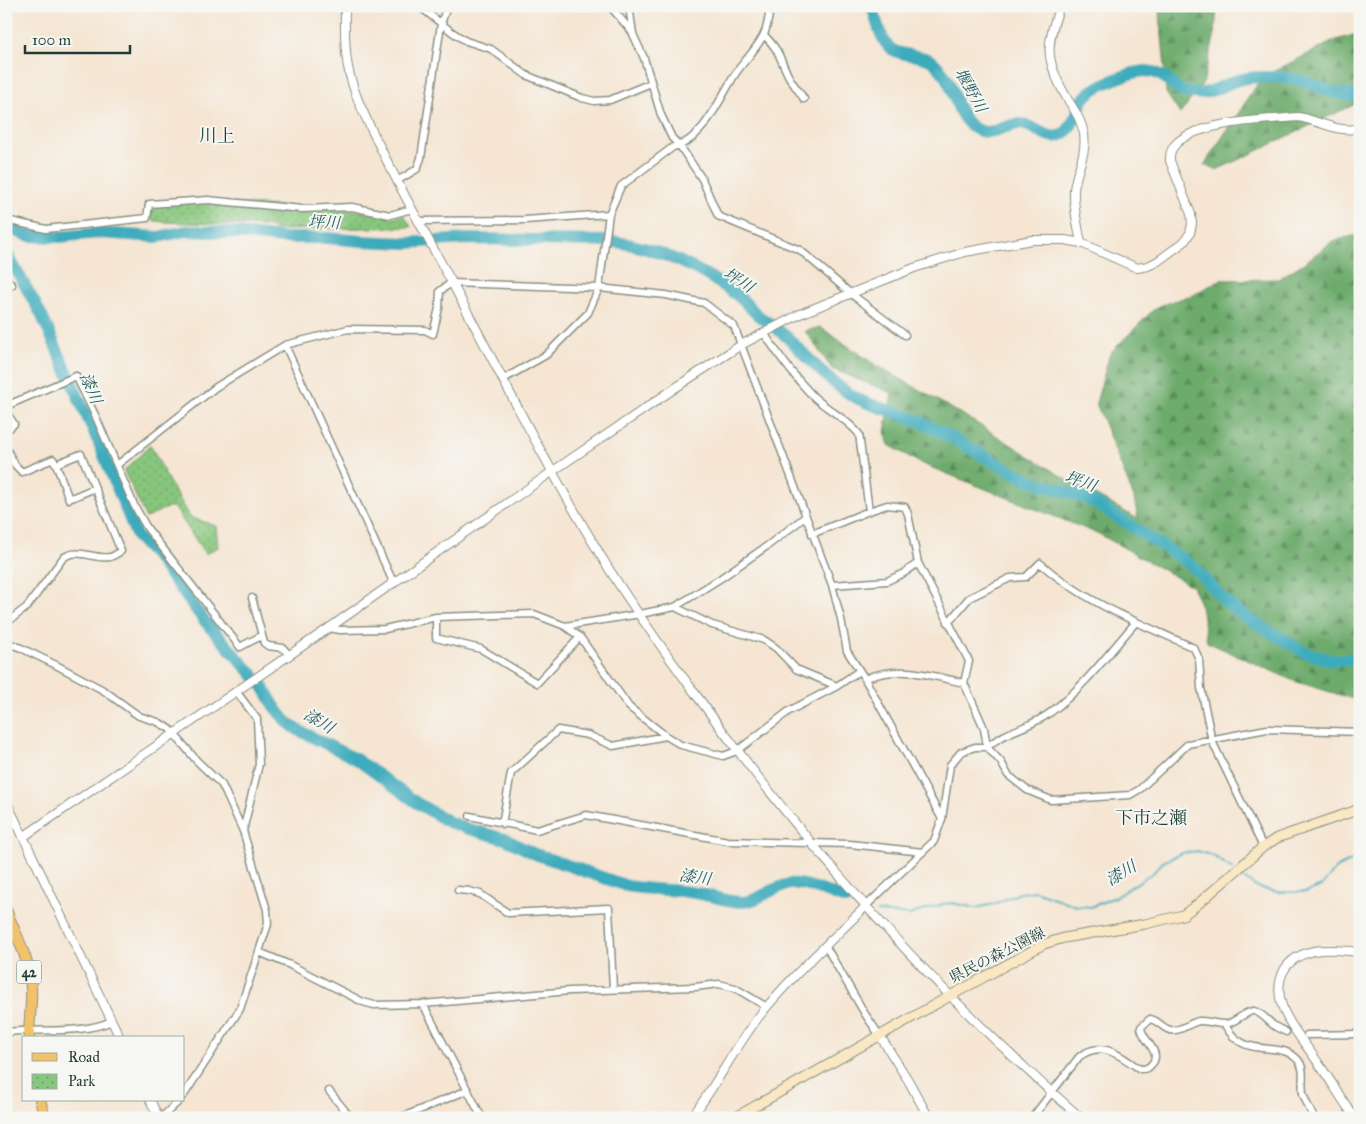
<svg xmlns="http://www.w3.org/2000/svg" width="1366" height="1124" font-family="'IM FELL Great Primer','Noto Serif JP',serif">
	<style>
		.forest { fill: url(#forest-firs); stroke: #467450 }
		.park { fill: url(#park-dots); stroke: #538258 }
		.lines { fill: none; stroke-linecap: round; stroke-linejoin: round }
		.stream { stroke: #3dabbc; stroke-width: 2 }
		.river { stroke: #3dabbc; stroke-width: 12 }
		.minor-casing { stroke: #8a9183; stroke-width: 9 }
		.tertiary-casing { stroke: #8a9183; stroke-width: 10 }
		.secondary-casing { stroke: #8a9183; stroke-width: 11 }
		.primary-casing { stroke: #8a9183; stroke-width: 12 }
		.minor { stroke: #fff; stroke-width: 6 }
		.tertiary { stroke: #fff; stroke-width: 8 }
		.secondary { stroke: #fae7c3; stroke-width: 9 }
		.primary { stroke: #f2c26a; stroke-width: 10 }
		.labels { text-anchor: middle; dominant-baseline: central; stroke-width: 4; stroke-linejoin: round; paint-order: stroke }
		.shield { fill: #f6f6f2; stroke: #60746d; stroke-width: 1 }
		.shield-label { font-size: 14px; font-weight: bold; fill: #1f3d34 }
		.street-label { font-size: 15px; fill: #1f3d34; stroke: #f6f6f2 }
		.water-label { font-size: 16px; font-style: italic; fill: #285e5d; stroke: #f6f6f2 }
		.quarter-label { font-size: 18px; fill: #1f3d34; stroke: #f6f6f2 }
	</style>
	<defs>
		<pattern id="forest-firs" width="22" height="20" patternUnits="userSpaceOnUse" patternTransform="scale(1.25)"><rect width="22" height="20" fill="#6dab6c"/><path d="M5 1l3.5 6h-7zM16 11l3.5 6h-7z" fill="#598c5a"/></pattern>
		<pattern id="park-dots" width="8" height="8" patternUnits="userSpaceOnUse" patternTransform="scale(1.25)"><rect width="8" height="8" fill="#87c67d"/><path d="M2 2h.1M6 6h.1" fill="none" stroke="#6ea267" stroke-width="1.8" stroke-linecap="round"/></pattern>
	</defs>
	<rect width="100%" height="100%" fill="#f6f6f2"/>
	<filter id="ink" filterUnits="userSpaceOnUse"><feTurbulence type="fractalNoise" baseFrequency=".02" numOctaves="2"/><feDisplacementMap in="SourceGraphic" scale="10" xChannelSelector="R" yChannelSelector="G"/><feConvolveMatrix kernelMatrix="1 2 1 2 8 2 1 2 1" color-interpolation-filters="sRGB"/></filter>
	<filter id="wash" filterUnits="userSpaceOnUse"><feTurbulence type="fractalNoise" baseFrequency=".0096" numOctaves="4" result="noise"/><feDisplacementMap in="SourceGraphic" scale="20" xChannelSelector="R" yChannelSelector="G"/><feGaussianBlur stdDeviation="1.12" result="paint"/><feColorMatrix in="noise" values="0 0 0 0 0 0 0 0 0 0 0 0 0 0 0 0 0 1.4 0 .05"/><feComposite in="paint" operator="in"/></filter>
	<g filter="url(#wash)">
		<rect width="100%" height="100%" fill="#f5e5d2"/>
		<path class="forest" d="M1159,6H1217L1215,34L1203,83L1180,114L1166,93L1165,67Z
			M1360,33V102C1311,124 1264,149 1216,170L1204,165L1262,77L1336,40Z
			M1360,234V701L1294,681L1207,642L1201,606L1192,586L1101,535L920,463L889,445L885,432L892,393L832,369L805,331L820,327L873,363L970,419L1061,476L1138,519L1134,498L1096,403L1110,353L1156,307L1195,294L1220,280L1278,279L1304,263L1333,241Z"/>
		<path class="park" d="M208,202L352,210L393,217L404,215L411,227L275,230L267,226L164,222L155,221L150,218L153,205Z
			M150,445C159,459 164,474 172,487C178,498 185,506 190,517L216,526L218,547L205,554L174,507C162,507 157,514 146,518L124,471Z"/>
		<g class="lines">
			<path class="stream" d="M1237,873L1256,887L1278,892H1306L1322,886L1337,867L1360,857
				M877,912L909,915L943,904L952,903L976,908L994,904L1020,893L1035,891L1077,906L1091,907L1115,897L1153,873L1163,862L1182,853L1198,851L1215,857L1234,870"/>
			<path class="river" d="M872,6C876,18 878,31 885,42C895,59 918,52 932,61C935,63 938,67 940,69C954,84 954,109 968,123C988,143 1003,123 1021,124C1035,125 1049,143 1063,134C1074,128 1078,105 1086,96C1096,85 1130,72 1145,71C1165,71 1171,88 1184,92C1207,97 1218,87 1238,80C1247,77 1259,77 1268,77C1276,77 1286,77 1294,79C1320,85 1331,96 1360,96
				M6,228L30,236L58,237L99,233L158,237L186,231L236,233L283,238H327L361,241L407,243L466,239L610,241C656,247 701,268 738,296C746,302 752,311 760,317C769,322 778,330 787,337C807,356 825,378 848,393C869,407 896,411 919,421C956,438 989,461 1026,478C1049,489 1074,491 1097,504L1186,561L1196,569L1224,600L1241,614L1304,652L1331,660L1360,659
				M6,252L41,314L98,441L137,537L158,559L203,619L262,685L277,710L286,721L298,730L356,759L417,803L449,822L469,829L505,839L535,854L627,886C649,890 672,889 695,893C710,895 725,901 740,902C758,903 773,886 790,884C806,882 830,894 846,899"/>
		</g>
	</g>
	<g filter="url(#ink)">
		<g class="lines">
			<g class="minor-casing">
				<path id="minor" d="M419,6L452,32L466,41L491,49L526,75L582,98L594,101L610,100L651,83
					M610,6L633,33
					M629,6L633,34L644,58L661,115L672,138L680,146L702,179L718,216L800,250L850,293L905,335
					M764,35C780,51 779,57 788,75C792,83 799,91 804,99
					M397,181L417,169L421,158L441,24L447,6
					M6,220L46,229L147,218L149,204L208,200L302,209L352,207L390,215L412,209
					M419,221L525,220L609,214
					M6,279L12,285L6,288
					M764,333C779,356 795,378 814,397C828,410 847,419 859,434L869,511
					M285,345L394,584
					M502,380L546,355L588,313L599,288L609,214L621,186L673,147C705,141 721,94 738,70C746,59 757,48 763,36C768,28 769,16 770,6
					M6,406L76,376L95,415L134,505L147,528L240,647L261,636
					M6,412L14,424L6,431
					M6,448L15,465L22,472L53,459L56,464L81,454L95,488
					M117,465L216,387L285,345L348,329L425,330L433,334L439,308L440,291L451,283L599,288L666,295L704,303L734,326L832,585L841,619L847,651L865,679L942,819
					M812,534L869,511L887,505L905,507L908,514L918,563L969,661L964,683L984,728L987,747C1006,730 1033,727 1051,712C1084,687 1109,653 1136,622
					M832,585L887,581L904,573L918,563
					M252,598L264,643L268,646L283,648L289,655
					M675,607L712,625L764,640L776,648L796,669L837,686
					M436,617V638L481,649L537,683L580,637
					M6,623L27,607L63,558C78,547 94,560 110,557C114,556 118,553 121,551L95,488L69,499L56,464
					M948,623L969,598L1010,578L1026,577L1040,563C1085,603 1140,623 1194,648L1199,659L1201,688L1212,741L1263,847
					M565,626L580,637L629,707L666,736L681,745L723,756L737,751L789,711L837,686L859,671
					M329,628L340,630L385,629L436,617L534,614L565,626L640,614L675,607L721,578L767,546L805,517
					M6,642L21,648L56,665L103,690L139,716L158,722L170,729L197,761L222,785L243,831
					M865,679C898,664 932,676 964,683
					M470,816L537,830L586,815L728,841L850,844L923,852
					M502,824L511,773L558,730L588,735L613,746L666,736
					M458,890L469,891L480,894L508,913L609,908L613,989
					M866,906L934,841L942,819L950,765L961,752L975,747H987L1001,762L1008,775L1027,790L1051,800L1130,795L1140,789L1188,744L1267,729L1360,732
					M826,947L865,1014L880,1036
					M259,952L290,965L363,1002L374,1005L423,1004L570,991L695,987L719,984L735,988L767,1007
					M423,1004L482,1118
					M1225,1025C1245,1062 1279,1038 1298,1060C1306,1069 1301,1082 1303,1093C1305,1101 1310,1110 1314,1118
					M6,1032C41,1028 80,1035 112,1021
					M1307,1035L1360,1034
					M329,1091L351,1118
					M184,1095L240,1009L268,924L267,910L243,831L259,764L257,719L236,691
					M161,1118L180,1100
					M400,1118L468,1090
					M1032,1118L1079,1057C1102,1039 1120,1056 1140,1069C1144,1069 1148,1069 1151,1065C1164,1052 1141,1040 1141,1027L1150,1019C1158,1020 1162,1028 1170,1030C1180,1032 1189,1023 1199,1021C1209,1020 1217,1025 1226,1024C1235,1023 1247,1010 1254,1011C1262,1013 1267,1020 1273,1025C1277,1028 1282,1030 1286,1032"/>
			</g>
			<g class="tertiary-casing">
				<path id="tertiary" d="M345,6C345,27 344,47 348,67C354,97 368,122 381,149C403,194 427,237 451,281C500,373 547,467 601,556C630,604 664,651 697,696C809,850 937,994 1081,1118
					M1060,6C1045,47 1045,61 1068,100C1075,110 1082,122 1084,134C1087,155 1076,170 1074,190C1073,207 1078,226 1081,243
					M6,801L120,1038
					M23,837L329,628L553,471L687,380L741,345L800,314L914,268L965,252L1032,240H1065L1081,243L1137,268L1148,266L1158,261L1184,242L1190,233L1192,224L1191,214L1170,161C1170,155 1170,151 1174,146C1193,121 1268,120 1298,117C1319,120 1338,134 1360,128
					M880,1036L908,1080L929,1118
					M150,1100L159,1118
					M691,1118C715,1087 733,1051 757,1019C788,979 830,942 866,906
					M1355,1118C1342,1100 1331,1081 1319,1064C1309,1049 1297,1035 1288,1019C1272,990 1277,959 1314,951C1329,948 1345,951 1360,952"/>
			</g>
			<g class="secondary-casing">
				<path id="secondary" d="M734,1118L950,996L1044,944L1064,938L1145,924L1183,915L1198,904L1263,847L1277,838L1360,809"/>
			</g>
			<g class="primary-casing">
				<path id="primary" d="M6,910C16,935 30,960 31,987C32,1004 29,1021 29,1038
					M40,1100L45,1118"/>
			</g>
			<use href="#minor" class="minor"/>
			<use href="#tertiary" class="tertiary"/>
			<use href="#secondary" class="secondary"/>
			<use href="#primary" class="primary"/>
		</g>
	</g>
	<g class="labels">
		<rect class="shield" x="16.5" y="960.5" width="25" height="23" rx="4"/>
		<g class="shield-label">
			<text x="29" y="972">42</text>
		</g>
		<g class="street-label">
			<text transform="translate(997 955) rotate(-27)">県民の森公園線</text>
		</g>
		<g class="water-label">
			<text transform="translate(971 90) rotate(61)">堰野川</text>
			<text transform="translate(324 222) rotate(3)">坪川</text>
			<text transform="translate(739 280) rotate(33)">坪川</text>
			<text transform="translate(91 388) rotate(67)">漆川</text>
			<text transform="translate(1081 481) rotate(20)">坪川</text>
			<text transform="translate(319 721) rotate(31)">漆川</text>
			<text transform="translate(1121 873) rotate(-31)">漆川</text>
			<text transform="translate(695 877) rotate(8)">漆川</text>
		</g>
		<g class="quarter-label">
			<text x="217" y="136">川上</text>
			<text x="1151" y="818">下市之瀬</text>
		</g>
	</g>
	<rect width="1366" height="1124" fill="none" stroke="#f6f6f2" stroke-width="25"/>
	<rect x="22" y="1036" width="162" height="65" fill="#f6f6f2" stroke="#a0aca6"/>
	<rect x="32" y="1053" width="25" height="8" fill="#f2c26a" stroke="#a0aca6"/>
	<text x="68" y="1062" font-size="15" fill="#1f3d34">Road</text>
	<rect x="32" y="1074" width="25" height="15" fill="url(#park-dots)" stroke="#a0aca6"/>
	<text x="68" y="1086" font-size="15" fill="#1f3d34">Park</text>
	<path d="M25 45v8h105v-8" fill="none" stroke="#1f3d34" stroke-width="2.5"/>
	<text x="32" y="45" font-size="15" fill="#1f3d34" stroke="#f6f6f2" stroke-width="4" paint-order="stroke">100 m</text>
</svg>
